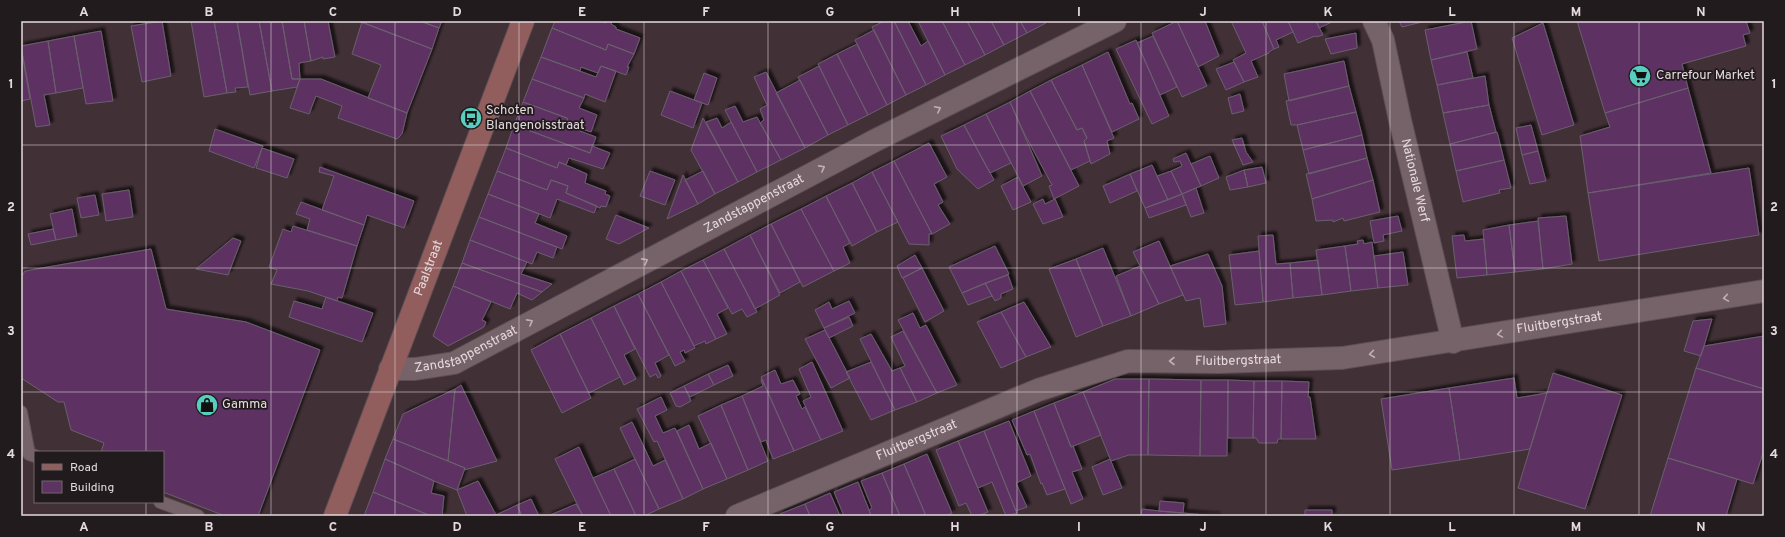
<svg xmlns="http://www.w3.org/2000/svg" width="1785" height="537" font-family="Overpass,sans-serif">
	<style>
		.building { fill: #5d3364; stroke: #6a5f6c; filter: url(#shadow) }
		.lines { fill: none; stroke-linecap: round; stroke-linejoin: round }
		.lane-casing { stroke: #5c4e53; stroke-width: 14 }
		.street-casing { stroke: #5c4e53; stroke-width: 24 }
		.secondary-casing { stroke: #5c4e53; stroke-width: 24 }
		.lane { stroke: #766369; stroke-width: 12 }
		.street { stroke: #766369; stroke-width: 22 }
		.secondary { stroke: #925e5d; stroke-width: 22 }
		.oneway { stroke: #beb0b5 }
		.grid { fill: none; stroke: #e5dade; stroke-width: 1; stroke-opacity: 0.55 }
		.labels { text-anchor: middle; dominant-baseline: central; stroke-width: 3.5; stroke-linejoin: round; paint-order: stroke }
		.poi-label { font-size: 13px; fill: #e5dade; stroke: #221b1d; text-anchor: start }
		.street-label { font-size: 13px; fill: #e5dade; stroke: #221b1d }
		.neatline { fill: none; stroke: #e5dade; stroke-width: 1.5 }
		.grid-label { font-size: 13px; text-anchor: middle; font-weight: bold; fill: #e5dade }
	</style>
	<defs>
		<filter id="shadow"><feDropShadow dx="3.5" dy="-3.5" stdDeviation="1" flood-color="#0009"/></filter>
	</defs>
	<rect width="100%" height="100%" fill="#413036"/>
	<path class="building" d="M162,21L171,76L142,82L131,26Z
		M191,21H214L227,93L204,97Z
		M214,21H237L248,87L235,88L236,92L227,93Z
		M237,21H259L272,91L250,95Z
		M259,21H282L292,79H300L297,87L272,91Z
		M282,21H304L311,61L299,63L300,79H292Z
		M304,21H328L335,57L323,59V57L311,61Z
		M358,21H420L439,28L432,49Z
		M420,21H442L439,28Z
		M555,21H599L606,23L607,21H612L611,24L616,27V29L640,38L634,54L608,44L606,50L552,28Z
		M884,21H894L926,85L906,95L872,27Z
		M894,21H908L921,46L928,41L945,75L926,85Z
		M918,21H942L965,65L945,75Z
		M942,21H967L985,55L965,65Z
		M967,21H991L1004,45L985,55Z
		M991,21H1020L1027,33L1004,45Z
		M1020,21H1045L1046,23L1027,33Z
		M1177,21L1207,86L1182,97L1152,33Z
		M1177,21H1205L1219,56L1198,67Z
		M1231,21H1262L1274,49L1269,52V53L1251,61L1258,77L1244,82L1233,60L1246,53Z
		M1262,21H1288L1293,32L1276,40L1279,47L1274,49Z
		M1288,21H1316L1323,35L1316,37L1315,36L1298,43Z
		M1316,21H1334L1319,28Z
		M1399,21H1426L1402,27Z
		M1471,21L1477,49L1431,60L1425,30Z
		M1577,21H1746L1750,33L1743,35L1746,46L1682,64L1688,88L1605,113Z
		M362,22L432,49L407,113L368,98L381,65L352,54Z
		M1543,23L1574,125L1542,135L1512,38Z
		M552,28L606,50L608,44L634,54L627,67H629L626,75L601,66L598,73L581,67L580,71L541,57Z
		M874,30L906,95L887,105L855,40Z
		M101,31L113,101L86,104L74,36Z
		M1356,33L1357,48L1331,54L1325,39Z
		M74,36L83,88L56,93L48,41Z
		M1153,36L1177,87L1160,95L1137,43Z
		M1136,40L1169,116L1152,124L1116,49Z
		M48,41L56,93L44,95L50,125L36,127L21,46Z
		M857,44L887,105L868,115L837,54Z
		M21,47L30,99L21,101Z
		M1108,52L1130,104L1132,103L1139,119L1112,132L1082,65Z
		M1467,52L1473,78L1437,85L1431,60Z
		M837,54L868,115L848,125L818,64Z
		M541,57L596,77L601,66L616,71L605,102L585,94L584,98L532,79Z
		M1344,61L1349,86L1289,101L1284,74Z
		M1234,62L1244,82L1226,90L1216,69Z
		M1082,65L1114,138L1107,141L1110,154L1091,164L1084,141L1087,138L1082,128L1077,130L1051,80Z
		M819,66L848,125L828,135L798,77Z
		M766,72L805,148L781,160L760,123L764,120L760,109L767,105L754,77Z
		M704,73L717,78L708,105L694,100Z
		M1485,76L1489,105L1443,113L1437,85Z
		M300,79H321L407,113L402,134L397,139L338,118L342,106L316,96L309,114L290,108Z
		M532,79L584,98L579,108L597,115L591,132L570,125L567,118L523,102Z
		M800,80L828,135L805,148L776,93Z
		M1051,80L1077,130L1082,128L1087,138L1084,141L1090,161L1071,170L1030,91Z
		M1349,86L1356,112L1297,125H1291L1286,101Z
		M1688,88L1711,173L1588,193L1580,136L1610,127L1605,113Z
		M670,91L702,103L693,128L661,115Z
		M1030,91L1079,186L1054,199L1049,186L1052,185L1025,135L1010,102Z
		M1240,94L1244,111L1232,114L1228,98Z
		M523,102L567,118L570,125H573L572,128L596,137L590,153L514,125Z
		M1010,102L1042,176L1023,186L986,114Z
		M1489,105L1496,132L1450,144L1443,113Z
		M735,106L743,122L757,117L781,160L757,172L725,110Z
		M1356,112L1362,135L1303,150L1297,125Z
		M986,114L1011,163L990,173L964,125Z
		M703,118L738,182L715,194L691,150Z
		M717,118L722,128L731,122L757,172L738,182L706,122Z
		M514,125L590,153L592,146L610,153L603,169L569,158L566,165L559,162L557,168L506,148Z
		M964,125L994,180L978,189L957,169L941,136Z
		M1531,125L1538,151L1522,155L1516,128Z
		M215,129L263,146L254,168L209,151Z
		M1497,132L1504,160L1456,171L1450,144Z
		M1362,135L1367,158L1309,174L1303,150Z
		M1242,138L1246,152L1253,162L1243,165L1232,140Z
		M929,143L947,177L934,184L943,202L938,205L950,224L932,234L894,161Z
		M262,148L294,159L287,178L256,168Z
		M506,148L557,168L559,162L587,174L585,183L606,191L605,194L610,196L606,207L601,206L600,208L566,193L568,186L551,180L547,190L497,171Z
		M1538,151L1546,181L1530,184L1522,155Z
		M1186,153L1201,186L1182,194L1171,171L1182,166L1180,161L1174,162L1173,159Z
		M1210,156L1219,178L1201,186L1191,164Z
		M1367,158L1373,180L1312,199L1306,174Z
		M1504,160L1511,188L1499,190L1500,193L1463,202L1456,171Z
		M894,161L932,234H929V245L909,244L872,172Z
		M1152,165L1168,200L1145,208L1130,174Z
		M320,167L414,201L404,228L367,215L364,225L322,210L334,176L319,172Z
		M1262,167L1266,183L1248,187L1244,170Z
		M1749,168L1759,235L1599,261L1588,193Z
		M1244,170L1248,187L1230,190L1226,177Z
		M497,171L547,190L551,180L568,186L566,193L597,206L594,213L557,199L550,218L488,194Z
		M650,171L675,180L665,205L640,196Z
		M703,171L715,194L698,204L685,180Z
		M1171,171L1182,194L1168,200L1157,176Z
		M872,172L898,222L877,232L852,183Z
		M1130,174L1137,191L1110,203L1103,186Z
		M683,175L698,204L667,219Z
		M1018,177L1031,202L1013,210L1001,186Z
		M1373,180L1380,212L1344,221L1343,218L1333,222V220L1316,221L1312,199Z
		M852,183L877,232L852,246L826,196Z
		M1196,188L1204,213L1191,217L1182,194Z
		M129,190L133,217L106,221L102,194Z
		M488,194L539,214L535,223L567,236L562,249L479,217Z
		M1182,194L1186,205L1149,218L1145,208Z
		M95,195L99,215L81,218L77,198Z
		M826,196L850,243L843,247L850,263L834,271L801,209Z
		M1043,199L1045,204L1055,199L1063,217L1043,224L1033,204Z
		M301,202L364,225L357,246L307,230L310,219L296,214Z
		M72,209L77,236L56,240L50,214Z
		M801,209L834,271L803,287L771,224Z
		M616,215L649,228L619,244L606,239Z
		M1398,216L1402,231L1383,235L1384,241L1374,243L1370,221Z
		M1566,216L1572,264L1543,269L1538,218Z
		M479,217L557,247L553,258L537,252L532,264L470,240Z
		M1538,221L1543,269L1515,272L1509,225Z
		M771,224L800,282L780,293L750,235Z
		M1509,225L1515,272L1487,275L1483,230Z
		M293,226L357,246L342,298L338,297L337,301L308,291L271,284L277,270L269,267L283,229L291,232Z
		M53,229L56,240L31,245L28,234Z
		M750,235L780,295L755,309L724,249Z
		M1273,235L1276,264L1290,263L1293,298L1263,302L1258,236Z
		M1464,235L1465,241L1484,239L1487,275L1457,278L1452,236Z
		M233,238L241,241L228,275L196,269Z
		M470,240L527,262L521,274L552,284L542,292L462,263Z
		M1363,240L1364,244L1372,242L1378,288L1351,291L1345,246L1358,244L1357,241Z
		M1159,241L1183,295L1159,304L1133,252Z
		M995,246L1009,274L962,293L949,267Z
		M1345,246L1351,291L1322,295L1316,250Z
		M1103,248L1131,316L1103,326L1076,259Z
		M151,249L166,309L246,322L320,350L258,516H225L163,492V452H101L104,443L71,430L64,402H58L21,378V277L25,271Z
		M724,249L757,312L747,317L742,309L732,314L703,260Z
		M1259,251L1263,302L1235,305L1229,255Z
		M1403,252L1408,285L1378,288L1374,256Z
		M1208,254L1222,286L1226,324L1204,327L1200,298L1186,301L1170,266Z
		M915,255L922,268L902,278L897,266Z
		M1076,259L1103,326L1076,337L1049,269Z
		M703,260L728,308L717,314L727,334L716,339L681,271Z
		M1318,260L1322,295L1293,298L1290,263Z
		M462,263L542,292L532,300L517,293L510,309L453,286Z
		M1140,266L1159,304L1131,316L1116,276Z
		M922,268L944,311L925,322L903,278Z
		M681,271L716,339L706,344L705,341L694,346L661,282Z
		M1008,275L1013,289L1001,294V298L995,301L985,283Z
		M661,282L695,348L685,353L684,350L680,352L685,361L675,366L638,294Z
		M985,283L992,296L968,305L962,293Z
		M453,286L491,302L482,320L486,322L484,327L448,346L433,336Z
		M638,294L669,355L655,363L661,376L658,378L656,374L650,377L614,306Z
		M326,297L373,313L362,342L289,317L294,301L322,309Z
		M849,301L855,313L824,328L815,310L829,302L832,309Z
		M1024,302L1051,347L1026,357L1001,312Z
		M614,306L635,349L624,355L636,379L624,385L591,318Z
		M1001,312L1026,357L1001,368L977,322Z
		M913,313L920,328L926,325L957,385L937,393L898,320Z
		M849,317L853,326L829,338L824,328Z
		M591,318L620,377L589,393L560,334Z
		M1712,319L1701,356L1684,351L1693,321Z
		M825,330L850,378L831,388L805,339Z
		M903,331L937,393L917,402L900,368L905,366L891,337Z
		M560,334L591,398L562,413L531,350Z
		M871,334L892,371L900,368L917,402L895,410L860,339Z
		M1764,336V389L1696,368L1704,346Z
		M812,362L843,431L821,440L803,401L811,397L799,369Z
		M871,362L895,410L871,420L846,372Z
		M728,365L733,376L714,385L708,374Z
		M1696,368L1764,389V450L1753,484L1668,458Z
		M775,370L781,384L793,380L800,394L796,396L802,409L805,407L821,440L794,451L761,377Z
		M1553,373L1622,395L1585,509L1518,488Z
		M708,374L714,385L690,397L684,386Z
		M1514,378L1517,398L1547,393L1530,449L1460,460L1449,388Z
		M762,379L794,451L773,459L766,440L761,442L742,396L763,386L761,380Z
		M1115,379H1149L1148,455H1129L1111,461L1083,392Z
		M1149,379L1201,380L1200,456L1148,455Z
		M1201,380H1228L1227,456H1200Z
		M1228,380L1254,381L1253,438H1228Z
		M1254,381H1282L1281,439H1278L1277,443H1259L1256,438H1253Z
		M1282,381L1309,382L1308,397H1310L1316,439H1281Z
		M461,385L497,461L464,470L465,468L448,461L455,389Z
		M684,386L691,401L680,407L676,406L670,393Z
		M1449,388L1460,460L1392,470L1381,399Z
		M455,389L448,461L393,439L403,414Z
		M1083,392L1101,435L1071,447L1054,403Z
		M742,396L768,461L748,470L721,405Z
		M661,397L667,410L655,416L663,433L675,428L703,489L683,499L657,441L654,442L637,409Z
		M1054,403L1071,447L1073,446L1082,469L1072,472L1083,499L1071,504L1034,411Z
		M721,405L748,470L727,479L698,416Z
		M1034,411L1065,489L1047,495L1042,483L1041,484L1030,454L1027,455L1012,420Z
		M1009,421L1031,476L1016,483L1027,507L1016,511L984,431Z
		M632,422L653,466L665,460L683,499L659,509L620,428Z
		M689,425L699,449L711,443L727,479L703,489L677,431Z
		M984,431L1016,511L1017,513L1006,516L992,482L978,488L958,441Z
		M393,439L465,468L457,490L434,481L385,459Z
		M958,441L988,512L978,516H972L966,503L959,506L936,450Z
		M579,447L593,478L611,516H583L555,459Z
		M927,454L952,513L945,516H926L904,464Z
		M1668,458L1737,479L1726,516H1650Z
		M385,459L434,481L431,493L444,496L442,516H431L373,492Z
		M635,459L659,509L644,516H636L614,469Z
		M1110,459L1122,488L1103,495L1092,467Z
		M904,464L926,516H900L882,473Z
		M614,469L636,516H611L593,478Z
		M882,473L900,516H871L869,510L872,508L861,481Z
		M478,481L496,515L517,505L522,516H467L457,490Z
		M858,482L869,510L871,516H844L834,492Z
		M373,492L431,516H364Z
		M830,493L840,516H810L805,504Z
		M531,499L539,516H522L517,505Z
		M1160,501L1184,503L1183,513L1159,511Z
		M576,504L583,516H548Z
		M805,504L810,516H781L780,514Z
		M1142,509L1159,511L1217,516H1141Z
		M1305,510H1332V516H1305Z"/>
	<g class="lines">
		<g class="lane-casing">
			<path id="lane" d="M21,412L29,454L35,456
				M160,502L198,516"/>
		</g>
		<g class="street-casing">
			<g id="street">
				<path id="s1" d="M1374,21L1383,40L1400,120L1453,342"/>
				<path id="s2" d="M390,369H415L454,363L874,141L1115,21"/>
				<path id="s3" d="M737,516L1038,390L1128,361L1219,362L1342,358L1764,291"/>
			</g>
		</g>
		<g class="secondary-casing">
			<g id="secondary">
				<path id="s4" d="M335,516L523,21"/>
			</g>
		</g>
		<use href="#lane" class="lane"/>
		<use href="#street" class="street"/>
		<use href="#secondary" class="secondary"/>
	</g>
	<defs><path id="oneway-chevron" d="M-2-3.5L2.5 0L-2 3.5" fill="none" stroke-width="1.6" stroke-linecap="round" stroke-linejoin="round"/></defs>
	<g class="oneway">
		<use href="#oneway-chevron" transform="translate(938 109) rotate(-27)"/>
		<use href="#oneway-chevron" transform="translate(822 168) rotate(-28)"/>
		<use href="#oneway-chevron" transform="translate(645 261) rotate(-28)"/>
		<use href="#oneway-chevron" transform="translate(1726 298) rotate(171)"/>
		<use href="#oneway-chevron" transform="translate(530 322) rotate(-28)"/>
		<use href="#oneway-chevron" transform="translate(1500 334) rotate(171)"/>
		<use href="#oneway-chevron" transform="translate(1372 354) rotate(172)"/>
		<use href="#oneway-chevron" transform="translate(1172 361) rotate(-180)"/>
	</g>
	<path class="grid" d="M146,21V452M271,21V516M395,21V516M519,21V516M644,21V516M768,21V516M892,21V516M1017,21V516M1141,21V516M1266,21V516M1390,21V516M1514,21V516M1639,21V516M21,145H1764M21,268H1764M21,392H1764M146,502V516"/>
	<defs>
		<g id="supermarket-disc" transform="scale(1.15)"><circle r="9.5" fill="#58cec0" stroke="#221b1d"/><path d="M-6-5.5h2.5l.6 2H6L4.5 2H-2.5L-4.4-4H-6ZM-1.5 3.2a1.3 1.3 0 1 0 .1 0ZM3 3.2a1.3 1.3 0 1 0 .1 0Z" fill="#111"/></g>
		<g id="bus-disc" transform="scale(1.15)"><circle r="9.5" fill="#58cec0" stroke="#221b1d"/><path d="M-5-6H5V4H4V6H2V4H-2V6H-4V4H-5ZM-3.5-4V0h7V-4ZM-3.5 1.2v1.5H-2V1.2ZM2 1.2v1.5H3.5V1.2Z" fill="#111"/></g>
		<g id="shop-disc" transform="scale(1.15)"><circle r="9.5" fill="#58cec0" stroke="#221b1d"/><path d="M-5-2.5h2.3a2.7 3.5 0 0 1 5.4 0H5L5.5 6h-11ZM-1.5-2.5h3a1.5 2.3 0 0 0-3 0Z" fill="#111"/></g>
	</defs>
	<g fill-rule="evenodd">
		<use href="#supermarket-disc" x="1640" y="76"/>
		<use href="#bus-disc" x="471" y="118"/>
		<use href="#shop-disc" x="207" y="405"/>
	</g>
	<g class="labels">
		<g class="poi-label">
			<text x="1656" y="76">Carrefour Market</text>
			<text x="486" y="111">Schoten<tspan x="486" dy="15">Blangenoisstraat</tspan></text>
			<text x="222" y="405">Gamma</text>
		</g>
		<g class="street-label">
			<text stroke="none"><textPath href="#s1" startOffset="165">Nationale Werf</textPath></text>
			<text stroke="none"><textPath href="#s2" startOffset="404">Zandstappenstraat</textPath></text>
			<text stroke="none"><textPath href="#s4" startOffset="265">Paalstraat</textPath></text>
			<text stroke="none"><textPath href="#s3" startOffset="855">Fluitbergstraat</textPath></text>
			<text stroke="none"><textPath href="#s2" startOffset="80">Zandstappenstraat</textPath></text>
			<text stroke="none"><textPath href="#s3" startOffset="531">Fluitbergstraat</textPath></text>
			<text stroke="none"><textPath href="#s3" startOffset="195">Fluitbergstraat</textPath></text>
		</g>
	</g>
	<rect width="1785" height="537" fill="none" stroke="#221b1d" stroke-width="44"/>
	<rect x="34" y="451" width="130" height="52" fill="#221b1d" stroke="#70676a"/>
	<rect x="42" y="464" width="20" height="6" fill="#925e5d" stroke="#70676a"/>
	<text x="70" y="471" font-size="12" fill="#e5dade">Road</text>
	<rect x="42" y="481" width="20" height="12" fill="#5d3364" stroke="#70676a"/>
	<text x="70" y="491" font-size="12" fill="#e5dade">Building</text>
	<rect x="22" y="22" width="1741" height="493" class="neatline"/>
	<g class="grid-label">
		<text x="84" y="16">A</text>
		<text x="209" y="16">B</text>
		<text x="333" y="16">C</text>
		<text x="457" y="16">D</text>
		<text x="582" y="16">E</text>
		<text x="706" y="16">F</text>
		<text x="830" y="16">G</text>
		<text x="955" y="16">H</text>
		<text x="1079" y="16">I</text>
		<text x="1203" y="16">J</text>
		<text x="1328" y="16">K</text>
		<text x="1452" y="16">L</text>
		<text x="1576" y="16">M</text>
		<text x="1701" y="16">N</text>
		<text x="11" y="88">1</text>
		<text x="1774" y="88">1</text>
		<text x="11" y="211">2</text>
		<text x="1774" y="211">2</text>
		<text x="11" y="335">3</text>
		<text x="1774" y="335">3</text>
		<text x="11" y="458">4</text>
		<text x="1774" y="458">4</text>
		<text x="84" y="531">A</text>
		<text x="209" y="531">B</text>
		<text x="333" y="531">C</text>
		<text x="457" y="531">D</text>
		<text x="582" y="531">E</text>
		<text x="706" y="531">F</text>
		<text x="830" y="531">G</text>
		<text x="955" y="531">H</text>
		<text x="1079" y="531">I</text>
		<text x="1203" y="531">J</text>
		<text x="1328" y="531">K</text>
		<text x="1452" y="531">L</text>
		<text x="1576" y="531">M</text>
		<text x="1701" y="531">N</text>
	</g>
</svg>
